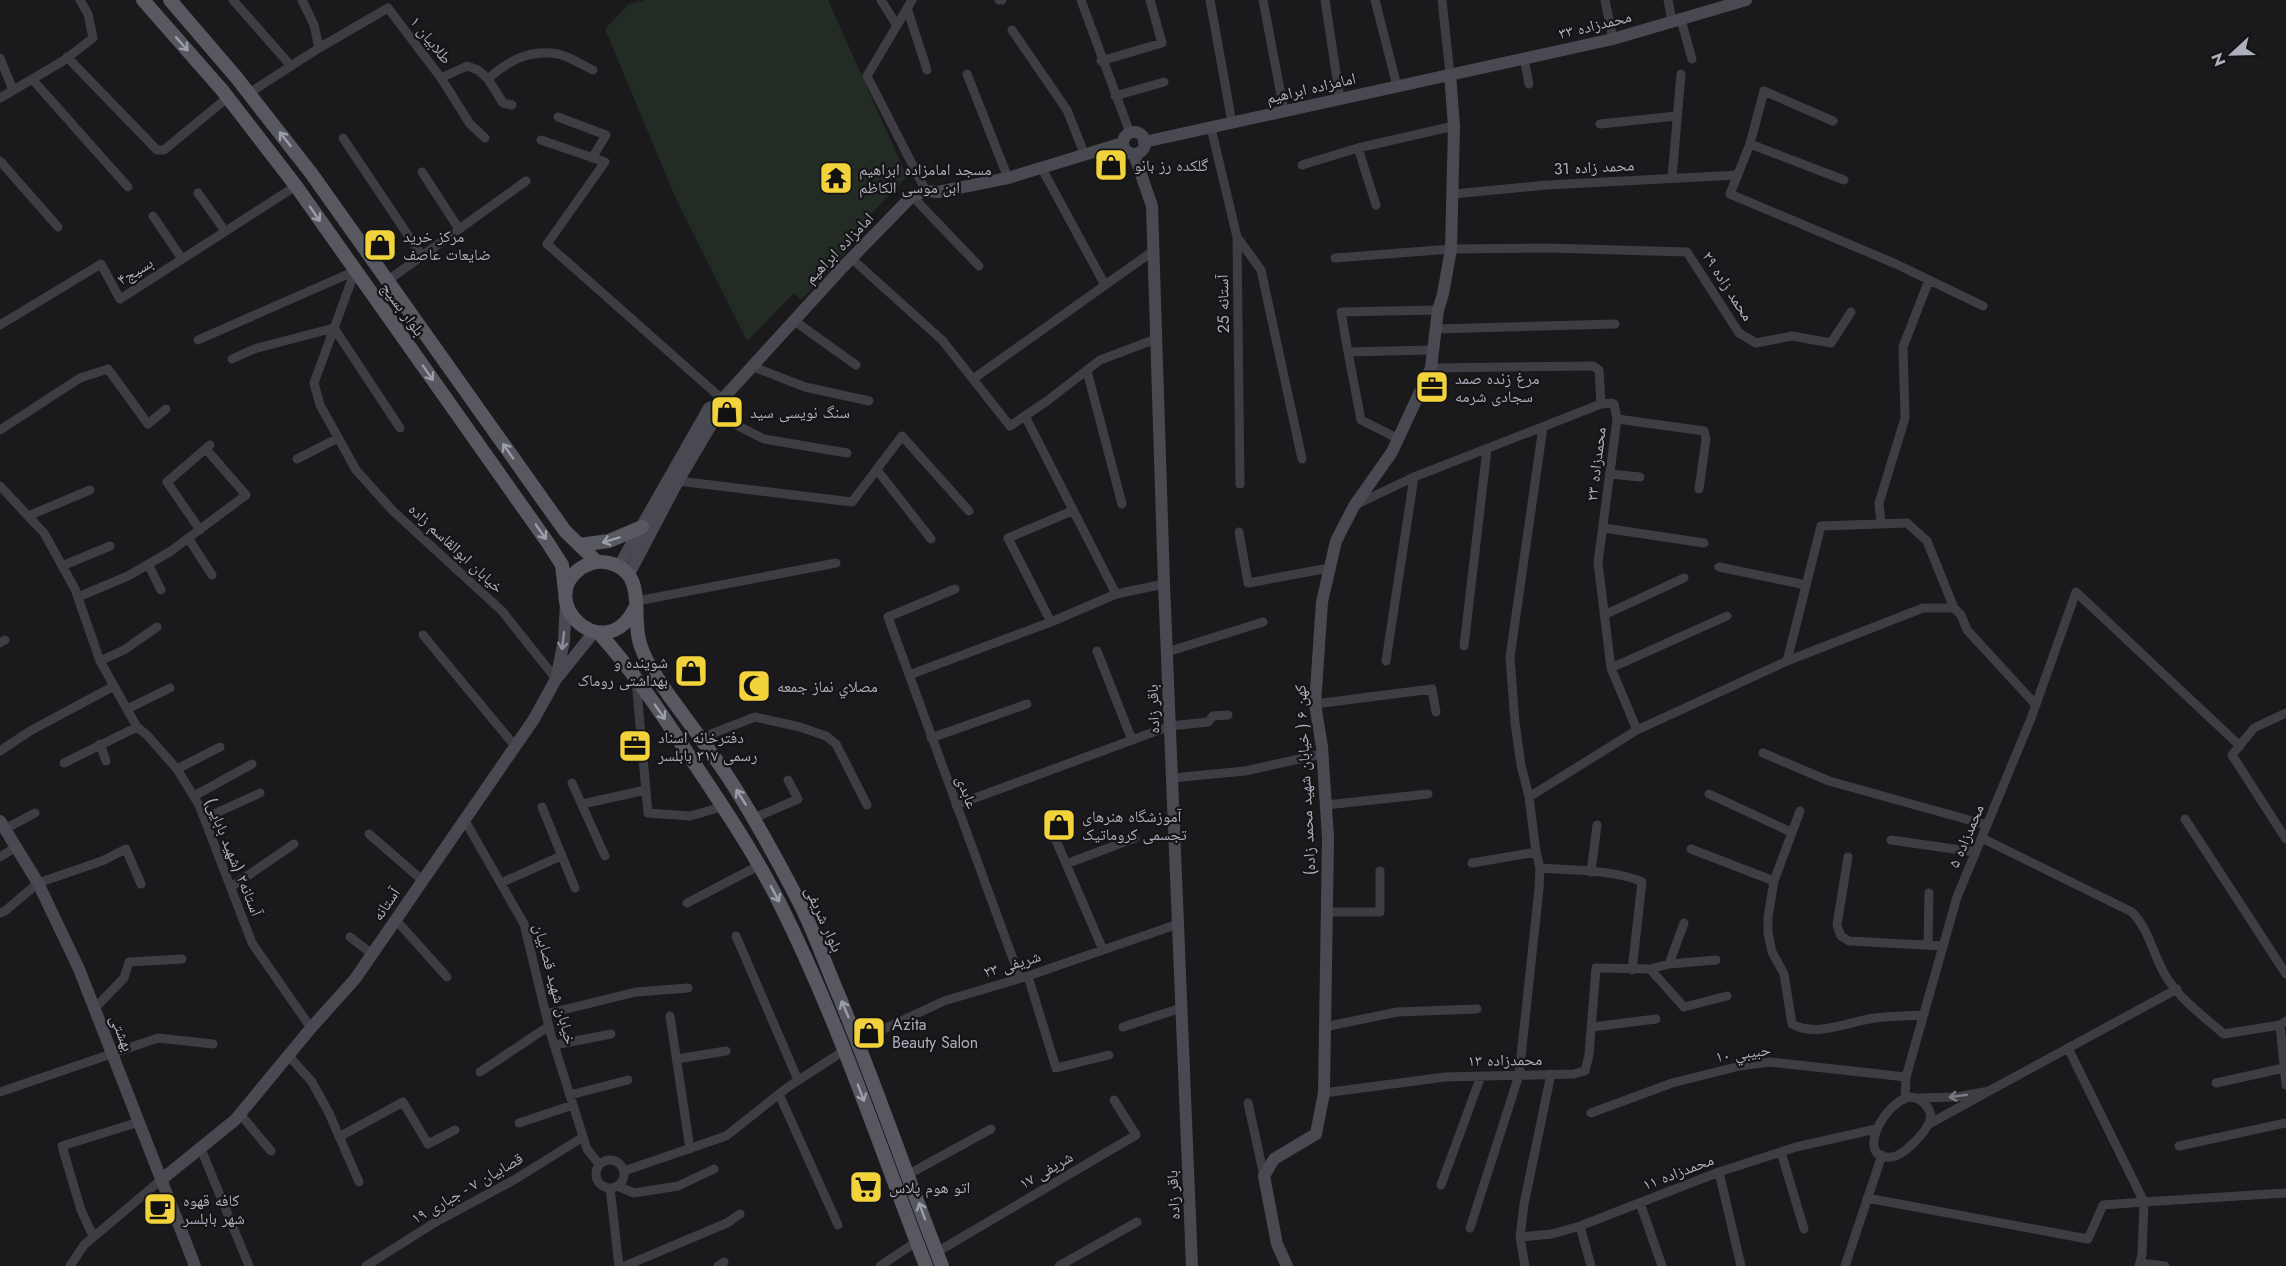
<svg xmlns="http://www.w3.org/2000/svg" width="2286" height="1266" font-family="Jost,'Noto Naskh Arabic',sans-serif">
	<style>
		.green { fill: #222b24 }
		.lines { fill: none; stroke-linecap: round; stroke-linejoin: round }
		.street { stroke: #3d3d43; stroke-width: 9 }
		.secondary { stroke: #494a51; stroke-width: 12 }
		.primary { stroke: #575860; stroke-width: 14 }
		.oneway { stroke: #9c9eaa }
		.oneway2 { stroke: #8a8c97 }
		.oneway3 { stroke: #7b7c86 }
		.labels { text-anchor: middle; dominant-baseline: central; stroke-width: 4.5; stroke-linejoin: round; paint-order: stroke }
		.street-label { font-size: 16px; fill: #adafbc; stroke: #151517 }
		.poi-label { font-size: 16px; fill: #adafbc; stroke: #151517; text-anchor: start }
	</style>
	<rect width="100%" height="100%" fill="#1a1a1c"/>
	<path class="green" d="M645,0H828L907,177L846,239L852,246L801,300L794,293L747,341L676,199L605,29L629,4Z"/>
	<g class="lines">
		<path class="street" d="M233,0L291,66
			M302,0L314,25L319,48
			M881,0L896,24
			M912,0L867,76L926,191
			M999,0H1002
			M1081,0L1130,133
			M1210,0L1232,123
			M1263,0L1284,111
			M1325,0L1340,99
			M1375,0L1397,86
			M1442,0L1450,74
			M1605,0L1613,39
			M1668,0L1672,22
			M907,8L927,70
			M1681,20L1692,59
			M1012,30L1067,110L1084,153
			M67,57L157,150H164L227,98
			M0,58L13,90
			M1524,58L1529,84
			M1101,61L1162,43L1150,0
			M967,74L1008,178
			M441,78L470,124L485,138
			M32,79L128,187
			M488,79L503,103L512,105
			M249,93L319,48L388,8L441,78L467,66L478,70L488,79C508,61 529,49 558,54C569,56 582,65 593,70
			M1115,96L1164,82
			M0,98L63,61L93,38L88,14L80,0
			M558,117L606,135L592,158
			M1833,121L1764,91L1750,144L1730,194L1896,264L1983,306
			M1600,124L1676,116
			M1211,128L1237,237L1240,484
			M343,138L422,256
			M541,140L605,162L547,244L721,398
			M1750,144L1844,180
			M1358,148L1376,205
			M0,161L58,227
			M1302,165L1358,148L1454,126
			M1041,167L1105,285
			M422,172L459,229
			M1672,178L1681,74
			M198,193L225,231
			M1453,194L1547,185L1738,175
			M912,196L979,266
			M153,216L182,259
			M1237,237L1261,270L1302,459
			M851,258L942,340L1010,426L1047,401L1100,360L1156,339
			M1335,258L1451,249L1547,248L1687,252L1739,333L1756,343L1792,336L1831,343L1851,312
			M387,281L526,181
			M793,320L856,365
			M0,325L101,264L120,299L296,186
			M334,328L400,428
			M1436,329L1615,324
			M198,340L355,271L314,383L320,405L356,470L393,511L502,611L556,679
			M1432,350L1348,352L1341,312L1438,310
			M1348,352L1361,420L1399,439
			M232,359L254,349L334,328
			M751,366L805,387L869,401
			M1431,368L1593,366L1599,370L1601,404
			M1087,371L1122,504
			M973,379L1153,251
			M717,415L764,439L847,453
			M1025,416L1116,594
			M1617,419L1704,431L1706,439L1699,489
			M0,430L80,378L108,369L148,424L166,409
			M297,459L338,438
			M877,470L931,539
			M1610,474L1640,477
			M678,481L852,502L902,436L969,511
			M0,486L44,533L75,589L100,661L137,727L147,735L177,769L199,805L252,943L311,1028
			M1355,505L1414,477L1601,404L1611,403L1614,404L1617,419L1598,563L1611,668L1637,730
			M28,516L90,490
			M1881,524L1879,503L1905,418L1903,347L1929,280
			M1604,528L1704,543
			M200,530L167,482L210,445
			M1239,532L1248,583L1329,568
			M188,538L212,575
			M148,564L161,590
			M62,566L110,546
			M1719,567L1806,585
			M955,589L888,617L1020,978
			M78,597L128,576L171,551L246,495L206,449
			M637,601L836,563
			M1604,615L1684,578
			M1051,622L1008,538L1072,511
			M423,635L515,746
			M0,643L5,640
			M1464,646L1487,449
			M1097,651L1132,740
			M1167,652L1263,622
			M100,661L124,650L157,627
			M1386,661L1414,477
			M1787,661L1821,526L1907,523L1927,541L1954,608
			M1611,668L1727,616
			M909,675L1051,622L1116,594L1164,584
			M636,680L648,813L690,816L725,806
			M1315,704L1432,689L1436,712
			M127,709L170,688
			M2286,713L2254,728L2232,755L2286,839
			M701,738L755,717L800,727L826,736L836,744L867,805
			M931,738L1027,704
			M100,744L106,761
			M0,751L30,731L114,686
			M1763,753L1829,781L1987,825
			M64,763L137,727
			M177,769L220,747
			M1172,778L1245,771L1322,754
			M572,783L605,856
			M1709,794L1791,832
			M194,796L252,764
			M1529,797L1521,765L1515,723L1510,657L1543,427
			M582,804L646,790
			M956,805L1170,726L1208,722L1213,716L1228,715
			M1326,805L1428,794
			M542,807L575,888
			M205,818L260,793
			M754,818L798,799L788,780
			M464,819L524,924L551,1035L573,1105L587,1149L599,1164
			M2185,819L2286,974
			M1049,824L1103,950
			M5,829L35,813
			M369,834L422,880
			M1982,838L2132,912C2151,932 2153,957 2167,978C2181,1000 2204,1017 2224,1034L2280,1025L2286,1021
			M1891,840L1975,852
			M1691,849L1774,881L1768,917V933L1772,952L1784,974L1792,1024C1816,1038 1850,1021 1875,1018C1891,1016 1907,1016 1923,1015
			M0,857L16,847
			M1848,857L1837,925L1841,936L1849,941L1943,946
			M1472,863L1536,852
			M1066,864L1135,838
			M1540,868L1536,852L1529,797L1637,730L1787,661L1923,608H1954L1961,615L1967,630L2036,705
			M1591,872L1597,825
			M1774,881L1800,811
			M501,883L561,856
			M231,887L294,844
			M687,903L760,865
			M1326,912H1380V871
			M0,913L5,911L38,883L102,861L126,849L141,884
			M396,920L447,977
			M736,936L798,1080
			M350,937L372,954
			M1928,945L1929,893
			M1669,964L1684,923
			M1650,969L1684,1007L1727,996
			M1028,976L1056,1068L1109,1055
			M94,1009L124,978L129,962L182,959
			M546,1014L636,992L688,988
			M670,1016L690,1149
			M2280,1025L2286,1085
			M1123,1027L1181,1008
			M1324,1027L1397,1012L1477,1009
			M1592,1027L1656,1019
			M858,1041L944,1001L1028,976L1178,924
			M555,1045L611,1034
			M2068,1048L2144,1202L2286,1193
			M289,1056L312,1082L329,1113L359,1182
			M677,1059L726,1051
			M480,1072L549,1026
			M2216,1083L2284,1068
			M1989,1091L2177,989
			M0,1092L158,1038L213,1044
			M1324,1093L1445,1077L1574,1074L1585,1071L1589,1055L1596,968L1650,969L1669,964L1716,960
			M779,1094L838,1225
			M570,1095L628,1080
			M1911,1097C1922,1098 1935,1111 1929,1123C1924,1134 1903,1156 1892,1157C1854,1161 1883,1101 1911,1097Z
			M1905,1098L1906,1077L1957,897L2030,721L2076,592L2240,746
			M1918,1098L1956,1097L1989,1091L1929,1124
			M1248,1103L1264,1176
			M1591,1113L1672,1083L1740,1066L1770,1062L1906,1077
			M240,1114L271,1151
			M519,1123L573,1105
			M339,1137L403,1102L428,1144L455,1130
			M2179,1146L2286,1123
			M201,1149L249,1266
			M1781,1152L1804,1229
			M596 1174a14 14 0 1 1 28 0a14 14 0 1 1-28 0Z
			M624,1171L726,1136L788,1087L845,1050
			M1719,1172L1741,1266
			M909,1174L991,1129
			M1441,1185L1481,1076
			M617,1186L634,1193L678,1186L714,1169
			M610,1188L619,1266
			M1867,1198L2088,1239L2103,1205L2144,1202L2142,1255L2139,1266
			M1640,1203L1662,1266
			M1580,1226L1591,1266
			M1470,1228L1519,1075L1539,889L1540,868C1569,870 1617,870 1642,882L1632,970
			M93,1236L81,1210L62,1146L139,1122
			M1520,1237L1524,1204L1551,1074
			M937,1252L1136,1135L1114,1100
			M2140,1263L2165,1266
			M70,1266L84,1245L161,1180
			M366,1266L434,1223L514,1180L583,1137
			M625,1266L727,1223L740,1214
			M718,1266L724,1262
			M880,1266L916,1242
			M1059,1266L1137,1222
			M1525,1266L1520,1237L1552,1234L1580,1226L1719,1172L1796,1147L1876,1129
			M1845,1266L1882,1155"/>
		<path class="secondary" d="M1123 143a11 11 0 1 1 22 0a11 11 0 1 1-22 0Z
			M1144,142L1613,39L1746,0
			M1134,154L1152,206L1164,584L1192,1266
			M619,566L709,408L717,405L842,268L912,196L926,191L938,192L1008,178L1123,143
			M629,574L678,481L717,415V405
			M557,678L594,632
			M0,821L38,883L79,969L195,1266
			M161,1180L235,1120L311,1028L355,979L534,719L556,679L564,641L566,602
			M1287,1266L1277,1244L1264,1176L1274,1159L1316,1134L1324,1093L1328,838L1322,747L1315,704L1322,602L1336,541L1354,506L1392,452L1431,368L1438,310L1443,294L1451,249L1454,126L1450,74"/>
		<path class="primary" d="M143,0L222,90L296,186L548,543L562,565L565,591
			M170,0L236,77L311,173L565,531L597,562
			M579,545L609,541L642,527
			M635,608C605,669 534,601 581,568C591,562 603,560 613,564C647,576 631,615 640,644C646,663 657,677 668,694C687,720 706,745 724,771C751,811 774,854 796,896C811,924 822,955 834,984C873,1077 905,1172 942,1266
			M599,633C633,671 662,714 690,757C722,805 754,852 780,904C838,1020 879,1145 926,1266"/>
	</g>
	<defs><path id="oneway-shaft" d="M-6 0H5M1.5-3L5.5 0L1.5 3" fill="none" stroke-width="1.6" stroke-linecap="round" stroke-linejoin="round" transform="scale(1.5)"/></defs>
	<g class="oneway">
		<use href="#oneway-shaft" transform="translate(182 44) rotate(49)"/>
		<use href="#oneway-shaft" transform="translate(285 139) rotate(-128)"/>
		<use href="#oneway-shaft" transform="translate(315 214) rotate(55)"/>
		<use href="#oneway-shaft" transform="translate(428 373) rotate(55)"/>
		<use href="#oneway-shaft" transform="translate(508 451) rotate(-125)"/>
		<use href="#oneway-shaft" transform="translate(541 532) rotate(55)"/>
		<use href="#oneway-shaft" transform="translate(611 540) rotate(163)"/>
		<use href="#oneway-shaft" transform="translate(660 712) rotate(55)"/>
		<use href="#oneway-shaft" transform="translate(741 797) rotate(-122)"/>
		<use href="#oneway-shaft" transform="translate(775 894) rotate(62)"/>
		<use href="#oneway-shaft" transform="translate(845 1009) rotate(-113)"/>
		<use href="#oneway-shaft" transform="translate(861 1093) rotate(69)"/>
		<use href="#oneway-shaft" transform="translate(922 1211) rotate(-110)"/>
	</g>
	<use class="oneway2" href="#oneway-shaft" transform="translate(563 641) rotate(97)"/>
	<use class="oneway3" href="#oneway-shaft" transform="translate(1958 1096) rotate(172)"/>
	<defs>
		<g id="shop-square" transform="scale(1.725)"><rect x="-9" y="-9" width="18" height="18" rx="4" fill="#f2d33c" stroke="#151517"/><path d="M-5-2.5h2.3a2.7 3.5 0 0 1 5.4 0H5L5.5 6h-11ZM-1.5-2.5h3a1.5 2.3 0 0 0-3 0Z" fill="#111"/></g>
		<g id="temple-square" transform="scale(1.725)"><rect x="-9" y="-9" width="18" height="18" rx="4" fill="#f2d33c" stroke="#151517"/><path d="M0-6L5-2H3V0L6.5 2.5H4V6H1.5V3h-3V6H-4V2.5H-6.5L-3 0V-2H-5Z" fill="#111"/></g>
		<g id="office-square" transform="scale(1.725)"><rect x="-9" y="-9" width="18" height="18" rx="4" fill="#f2d33c" stroke="#151517"/><path d="M-6-3h4V-5.5h4V-3h4V5H-6ZM-1-4.5V-3h2v-1.5ZM-6 0V1H6V0Z" fill="#111"/></g>
		<g id="mosque-square" transform="scale(1.725)"><rect x="-9" y="-9" width="18" height="18" rx="4" fill="#f2d33c" stroke="#151517"/><path d="M3.5-4.9A6 6 0 1 0 3.5 4.9A5 5 0 1 1 3.5-4.9Z" fill="#111"/></g>
		<g id="supermarket-square" transform="scale(1.725)"><rect x="-9" y="-9" width="18" height="18" rx="4" fill="#f2d33c" stroke="#151517"/><path d="M-6-5.5h2.5l.6 2H6L4.5 2H-2.5L-4.4-4H-6ZM-1.5 3.2a1.3 1.3 0 1 0 .1 0ZM3 3.2a1.3 1.3 0 1 0 .1 0Z" fill="#111"/></g>
		<g id="cafe-square" transform="scale(1.725)"><rect x="-9" y="-9" width="18" height="18" rx="4" fill="#f2d33c" stroke="#151517"/><path d="M-5.5-4.5H6V0H3Q3 3.5 0 3.5H-2.5Q-5.5 3.5-5.5 0ZM3-3.2v2h1.7v-2ZM-6 4.5H4V6H-6Z" fill="#111"/></g>
	</defs>
	<g fill-rule="evenodd">
		<use href="#shop-square" x="1111" y="165"/>
		<use href="#temple-square" x="836" y="178"/>
		<use href="#shop-square" x="380" y="245"/>
		<use href="#office-square" x="1432" y="387"/>
		<use href="#shop-square" x="727" y="412"/>
		<use href="#shop-square" x="691" y="671"/>
		<use href="#mosque-square" x="754" y="686"/>
		<use href="#office-square" x="635" y="746"/>
		<use href="#shop-square" x="1059" y="825"/>
		<use href="#shop-square" x="869" y="1033"/>
		<use href="#supermarket-square" x="866" y="1187"/>
		<use href="#cafe-square" x="160" y="1209"/>
	</g>
	<g class="labels">
		<g class="street-label">
			<text transform="translate(1595 25) rotate(-14)">محمدزاده ۳۳</text>
			<text transform="translate(431 40) rotate(51)">طلابیان ۱</text>
			<text transform="translate(1311 88) rotate(-13)">امامزاده ابراهیم</text>
			<text transform="translate(1594 167) rotate(-3)">محمد زاده 31</text>
			<text transform="translate(839 248) rotate(-46)">امامزاده ابراهیم</text>
			<text transform="translate(135 271) rotate(-31)">بسیج۴</text>
			<text transform="translate(1728 286) rotate(57)">محمد زاده ۲۹</text>
			<text transform="translate(1223 304) rotate(-91)">آستانه 25</text>
			<text transform="translate(403 309) rotate(54)">بلوار بسیج</text>
			<text transform="translate(1596 464) rotate(-83)">محمدزاده ۲۳</text>
			<text transform="translate(456 548) rotate(43)">خیابان ابوالقاسم زاده</text>
			<text transform="translate(1153 709) rotate(-92)">باقر زاده</text>
			<text transform="translate(1305 780) rotate(-93)">کهن ۶ ( خیابان شهید محمد زاده)</text>
			<text transform="translate(967 792) rotate(70)">عابدی</text>
			<text transform="translate(1966 836) rotate(-67)">محمدزاده ۵</text>
			<text transform="translate(234 857) rotate(68)">آستانه۲ (شهید بابایی)</text>
			<text transform="translate(386 904) rotate(-56)">آستانه</text>
			<text transform="translate(824 919) rotate(66)">بلوار شریفی</text>
			<text transform="translate(1012 964) rotate(-17)">شریفی ۲۳</text>
			<text transform="translate(555 984) rotate(75)">خیابان شهید قصابیان</text>
			<text transform="translate(122 1033) rotate(68)">بهشتی</text>
			<text transform="translate(1743 1053) rotate(-8)">حبيبي ١٠</text>
			<text transform="translate(1505 1060) rotate(-1)">محمدزاده ۱۳</text>
			<text transform="translate(1046 1170) rotate(-30)">شریفی ۱۷</text>
			<text transform="translate(1678 1172) rotate(-21)">محمدزاده ۱۱</text>
			<text transform="translate(467 1188) rotate(-30)">قصابيان ۷ - جباری ۱۹</text>
			<text transform="translate(1173 1195) rotate(-93)">باقر زاده</text>
		</g>
		<g class="poi-label">
			<text x="1134" y="165">گلکده رز بانو</text>
			<text x="859" y="169">مسجد امامزاده ابراهیم<tspan x="859" dy="18">ابن موسی الکاظم</tspan></text>
			<text x="403" y="236">مرکز خرید<tspan x="403" dy="18">ضایعات عاصف</tspan></text>
			<text x="1455" y="378">مرغ زنده صمد<tspan x="1455" dy="18">سجادی شرمه</tspan></text>
			<text x="750" y="412">سنگ نویسی سید</text>
			<text x="668" y="662" text-anchor="end">شوینده و<tspan x="668" dy="18">بهداشتی روماک</tspan></text>
			<text x="777" y="686">مصلاي نماز جمعه</text>
			<text x="658" y="737">دفترخانه اسناد<tspan x="658" dy="18">رسمی ۳۱۷ بابلسر</tspan></text>
			<text x="1082" y="816">آموزشگاه هنرهای<tspan x="1082" dy="18">تجسمی کروماتیک</tspan></text>
			<text x="892" y="1024">Azita<tspan x="892" dy="18">Beauty Salon</tspan></text>
			<text x="889" y="1187">اتو هوم پلاس</text>
			<text x="183" y="1200">کافه قهوه<tspan x="183" dy="18">شهر بابلسر</tspan></text>
		</g>
	</g>
	<g transform="translate(2232 54) rotate(248)" stroke="#151517" stroke-width="4.5" paint-order="stroke">
	<path d="M0-4.5L10 22L0 15L-10 22Z" fill="#adafbc"/>
	<text y="-9" font-size="16" font-weight="bold" text-anchor="middle" fill="#adafbc">N</text>
	</g>
</svg>
